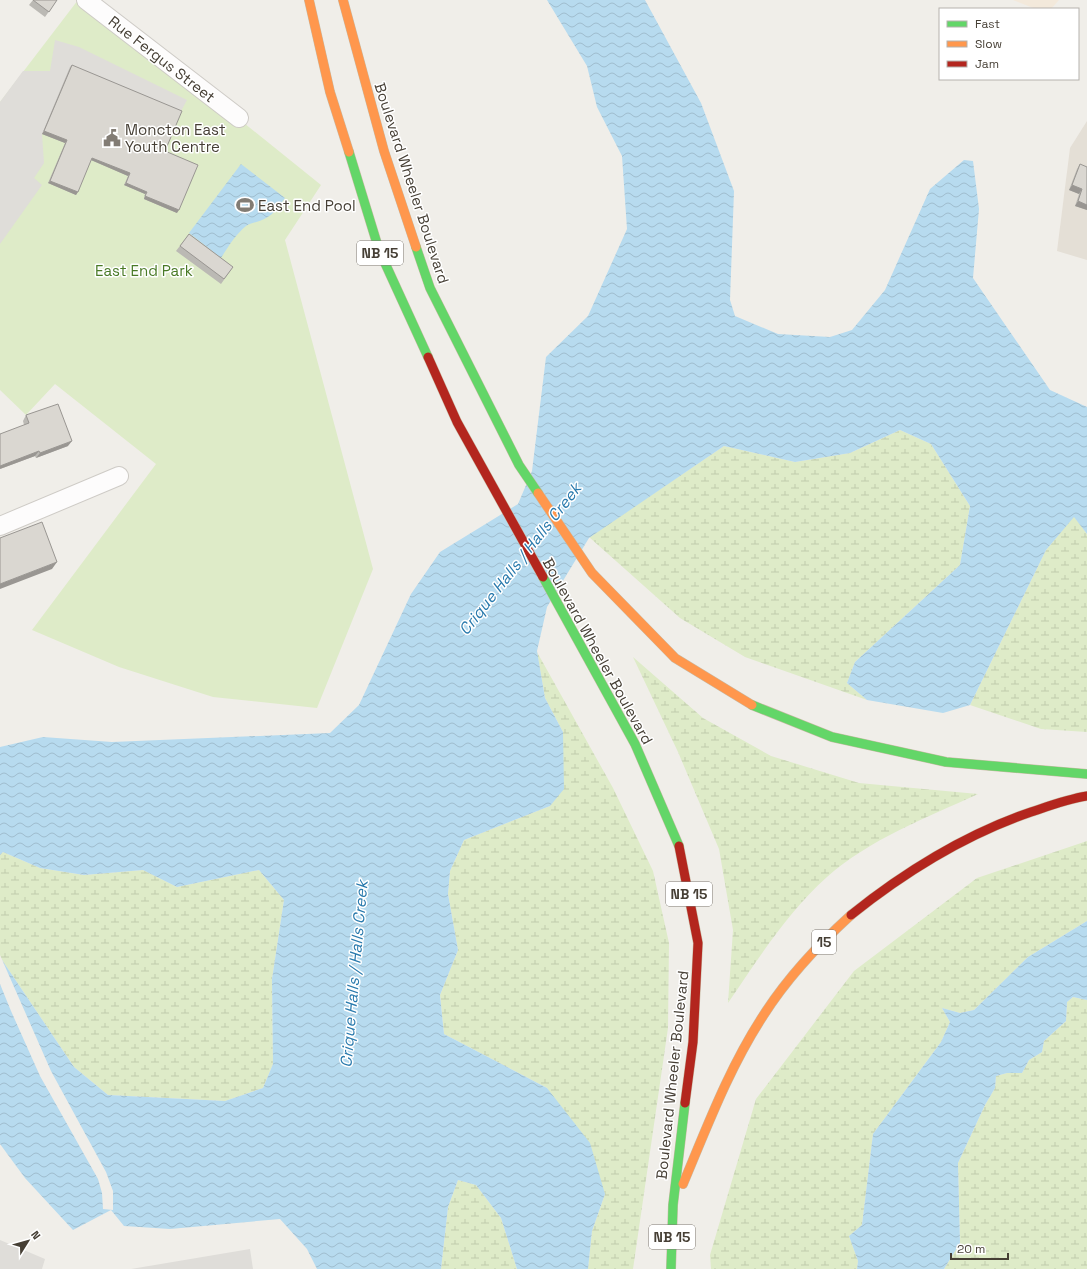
<svg xmlns="http://www.w3.org/2000/svg" width="1087" height="1269" font-family="'Space Grotesk',sans-serif">
	<style>
		.residential { fill: #e4dfd6 }
		.commercial { fill: #f3e9db }
		.wetland { fill: url(#wetland-marsh) }
		.park { fill: #deebc8 }
		.parking { fill: #dfddd9 }
		.water { fill: url(#water-waves) }
		.pier { fill: #f0eee9 }
		.lines { fill: none; stroke-linecap: round; stroke-linejoin: round }
		.street-casing { stroke: #cecbc6; stroke-width: 20 }
		.fast-casing { stroke: #c8baa4; stroke-width: 10 }
		.slow-casing { stroke: #c8baa4; stroke-width: 10 }
		.jam-casing { stroke: #c8baa4; stroke-width: 10 }
		.street { stroke: #fdfcfc; stroke-width: 18 }
		.fast { stroke: #63d668; stroke-width: 9 }
		.slow { stroke: #ff974d; stroke-width: 9 }
		.jam { stroke: #b3261e; stroke-width: 9 }
		.wall { fill: #bbb9b4 }
		.shaded-wall { fill: #999692 }
		.building { fill: #dad7d1; stroke: #999692 }
		.labels { text-anchor: middle; dominant-baseline: central; stroke-width: 3; stroke-linejoin: round; paint-order: stroke }
		.shield { fill: #fff; stroke: #7e7972; stroke-width: 1 }
		.shield-label { font-size: 14px; font-weight: bold; fill: #463f35 }
		.street-label { font-size: 15px; fill: #463f35; stroke: #fff }
		.poi-label { font-size: 15px; fill: #463f35; stroke: #fff; text-anchor: start }
		.park-label { font-size: 15px; fill: #497a26; stroke: #fff }
		.water-label { font-size: 16px; font-style: italic; fill: #297aad; stroke: #fff }
	</style>
	<defs>
		<pattern id="wetland-marsh" width="20" height="14" patternUnits="userSpaceOnUse"><rect width="20" height="14" fill="#deebc8"/><path d="M1 5h8M5 5V1M11 12h8M15 12V8" fill="none" stroke="#c0cbac"/></pattern>
		<pattern id="water-waves" width="16" height="10" patternUnits="userSpaceOnUse"><rect width="16" height="10" fill="#b7dbef"/><path d="M0 5q4-4 8 0t8 0" fill="none" stroke="#9fbdce"/></pattern>
	</defs>
	<rect width="100%" height="100%" fill="#f0eee9"/>
	<path class="residential" d="M1087,121V260L1057,251L1070,148Z"/>
	<path class="commercial" d="M1013,0H1059L1051,9H1036Z"/>
	<path class="wetland" d="M900,430L931,444L970,506L960,565L855,662L847,683L867,700L745,657L680,618L589,537L724,446L795,462L850,453Z
		M1074,516L1087,534V732L1041,729L970,705L1046,550Z
		M537,652L613,788L653,871L669,943L668,1028L633,1269H588L592,1231L605,1194L547,1088L444,1034L440,995L458,950L448,894L450,871L464,840L550,806L563,732L545,698Z
		M633,657L703,718L771,756L859,783L978,794C926,818 870,839 827,877C787,913 758,959 728,1003L733,930L719,849L678,752Z
		M1087,841V921L1028,957L974,1010L960,1013L942,1008L950,1022L941,1042L873,1134L862,1225L849,1236L858,1261L857,1269H711L710,1255L756,1099L854,971L977,878Z
		M3,852L40,868L84,875L143,870L177,887L259,870L284,900L272,979L273,1064L263,1088L225,1101L108,1095L74,1067L0,957V855Z
		M1073,997L1087,1000V1269H944L960,1243L958,1163L985,1105L995,1088L996,1076L1007,1073H1022L1029,1060L1042,1052L1044,1041L1066,1021L1067,1002Z
		M458,1180L476,1185L501,1218L517,1269H441L448,1207Z"/>
	<path class="park" d="M78,0L229,111L321,185L285,240L373,569L317,708L213,697L119,667L32,630L156,464L55,384L26,415L0,390V102Z"/>
	<path class="parking" d="M55,40L79,47L187,100L180,113L42,134L44,163L34,178L42,185L0,244V102L23,71H50Z
		M0,1240L45,1259L42,1269H0Z
		M250,1249L253,1269H131Z"/>
	<path class="water" d="M547,0H645L701,103L734,191L730,300L735,316L778,334L830,337L852,330L885,290L930,189L964,160L973,161L979,209L973,278L1050,390L1087,407V534L1074,517L1046,550L970,705L943,713L867,700L847,683L855,662L960,565L970,506L931,444L900,430L850,453L795,462L724,446L589,538L547,607L537,651L545,698L563,732L564,789L550,806L464,840L450,871L448,894L458,950L440,995L444,1034L547,1088L590,1143L605,1194L592,1231L588,1269H517L501,1218L476,1185L458,1180L448,1207L441,1269H317L307,1249L280,1219L170,1229L124,1226L111,1210L73,1230L25,1178L0,1144V957L74,1067L108,1095L225,1101L263,1088L273,1064L272,979L284,900L259,870L177,887L143,870L84,875L40,868L3,852L0,855V747L43,737L112,742L330,733L359,705L411,594L440,552L518,504L532,471L546,357L588,316L627,229L622,156L597,107L587,66Z
		M241,164L285,198C280,205 274,214 266,218C260,222 253,222 246,226C236,234 228,247 221,258L189,233Z
		M1087,921V1000L1073,997L1067,1002L1066,1021L1044,1041L1042,1052L1029,1060L1022,1073H1007L996,1076L995,1088L985,1105L958,1163L960,1243L944,1269H857L858,1261L849,1236L862,1225L873,1134L941,1042L950,1022L942,1008L960,1013L974,1010L1028,957Z"/>
	<path class="pier" d="M0,955L51,1071L106,1172L113,1191V1210L103,1209L102,1193L98,1179L40,1076L11,1011L0,984Z"/>
	<g class="lines">
		<g class="street-casing">
			<path id="street" d="M86,0L239,118
				M0,526L119,476"/>
		</g>
		<g class="fast-casing">
			<path id="fast" d="M349,152L379,250L428,357
				M416,247L430,288L519,465L538,493
				M543,577L635,744L679,846
				M752,705L832,737L946,762L1087,774
				M671,1269L673,1205L685,1103"/>
		</g>
		<g class="slow-casing">
			<path id="slow" d="M309,0L330,92L349,152
				M343,0L384,151L416,247
				M538,493L592,573L675,658L752,705
				M683,1184C707,1127 729,1068 763,1016C787,978 818,945 851,915"/>
		</g>
		<g class="jam-casing">
			<path id="jam" d="M428,357L457,422L543,577
				M679,846L698,943L693,1042L685,1103
				M851,915C906,871 964,835 1031,812C1049,806 1068,799 1087,796"/>
		</g>
		<use href="#street" class="street"/>
		<use href="#fast" class="fast"/>
		<use href="#slow" class="slow"/>
		<use href="#jam" class="jam"/>
	</g>
	<path class="wall" d="M33,0H57L45,17L29,5Z
		M72,65L165,151L177,213L144,199L145,194L124,185L128,176L91,160L76,195L48,183L65,143L42,134L70,67Z
		M1080,164L1087,210L1075,206L1079,194L1069,190L1077,169Z
		M189,234L233,267L221,284L176,251Z
		M26,415L68,446L36,458L35,456L0,469L24,425L23,421Z"/>
	<path class="shaded-wall" d="M44,131L67,140L65,143L42,134Z
		M92,158L130,173L128,176L91,160Z
		M50,181L78,192L76,195L48,183Z
		M126,183L147,192L145,194L124,185Z
		M1072,185L1082,189L1079,194L1069,190Z
		M145,196L179,210L177,213L144,199Z
		M1078,201L1087,205V210L1075,206Z
		M72,441L68,446L36,458L40,453Z
		M39,451L35,456L0,469V466Z
		M57,562L52,569L0,589V584Z"/>
	<path class="building" d="M33,0H57L49,12Z
		M72,65L182,111L165,151L198,165L179,210L145,196L147,192L126,183L130,173L92,158L78,192L50,181L67,140L44,131Z
		M1080,164L1087,167V205L1078,201L1082,189L1072,185Z
		M189,234L233,267L224,279L180,246Z
		M58,404L72,441L40,453L39,451L0,466V434L29,423L26,415Z
		M42,522L57,562L0,584V538Z"/>
	<defs>
		<g id="civic-bare" transform="scale(1.38)"><path d="M-.6-6.5H3V-4.5H.6V-3L4-1V1h2V6H-6V1h2V-1L-.6-3ZM-1.2 2.5V6h2.4V2.5Z" fill="#827c74" stroke="#fff" stroke-width="2.5" paint-order="stroke"/></g>
		<g id="stadium-bare" transform="scale(1.38)"><path d="M0-5a6.5 5 0 1 0 0 10a6.5 5 0 1 0 0-10ZM-3.5-1.8h7v3.6h-7Z" fill="#827c74" stroke="#fff" stroke-width="2.5" paint-order="stroke"/></g>
	</defs>
	<g fill-rule="evenodd">
		<use href="#civic-bare" x="112" y="138"/>
		<use href="#stadium-bare" x="245" y="205"/>
	</g>
	<g class="labels">
		<g class="shield">
			<rect x="357" y="241" width="46" height="24" rx="3"/>
			<rect x="666" y="882" width="46" height="24" rx="3"/>
			<rect x="812" y="930" width="24" height="24" rx="3"/>
			<rect x="649" y="1225" width="46" height="24" rx="3"/>
		</g>
		<g class="shield-label">
			<text x="380" y="253">NB 15</text>
			<text x="689" y="894">NB 15</text>
			<text x="824" y="942">15</text>
			<text x="672" y="1237">NB 15</text>
		</g>
		<g class="street-label">
			<text transform="translate(162 59) rotate(38)">Rue Fergus Street</text>
			<text transform="translate(412 183) rotate(72)">Boulevard Wheeler Boulevard</text>
			<text transform="translate(598 651) rotate(61)">Boulevard Wheeler Boulevard</text>
			<text transform="translate(672 1075) rotate(-84)">Boulevard Wheeler Boulevard</text>
		</g>
		<g class="poi-label">
			<text x="125" y="129">Moncton East<tspan x="125" dy="17">Youth Centre</tspan></text>
			<text x="258" y="205">East End Pool</text>
		</g>
		<g class="park-label">
			<text x="144" y="270">East End Park</text>
		</g>
		<g class="water-label">
			<text transform="translate(520 559) rotate(-52)">Crique Halls / Halls Creek</text>
			<text transform="translate(354 974) rotate(-85)">Crique Halls / Halls Creek</text>
		</g>
	</g>
	<rect x="939" y="8" width="140" height="72" fill="#ffffff" stroke="#b5b2ae"/>
	<rect x="947" y="21" width="20" height="6" fill="#63d668" stroke="#b5b2ae"/>
	<text x="975" y="28" font-size="12" fill="#463f35">Fast</text>
	<rect x="947" y="41" width="20" height="6" fill="#ff974d" stroke="#b5b2ae"/>
	<text x="975" y="48" font-size="12" fill="#463f35">Slow</text>
	<rect x="947" y="61" width="20" height="6" fill="#b3261e" stroke="#b5b2ae"/>
	<text x="975" y="68" font-size="12" fill="#463f35">Jam</text>
	<g transform="translate(28 1241) rotate(53)" stroke="#ffffff" stroke-width="3" paint-order="stroke">
	<path d="M0-3L7 15L0 10L-7 15Z" fill="#463f35"/>
	<text y="-6" font-size="11" font-weight="bold" text-anchor="middle" fill="#463f35">N</text>
	</g>
	<path d="M951 1253v6h57v-6" fill="none" stroke="#463f35" stroke-width="2"/>
	<text x="957" y="1253" font-size="12" fill="#463f35" stroke="#ffffff" stroke-width="3" paint-order="stroke">20 m</text>
</svg>
